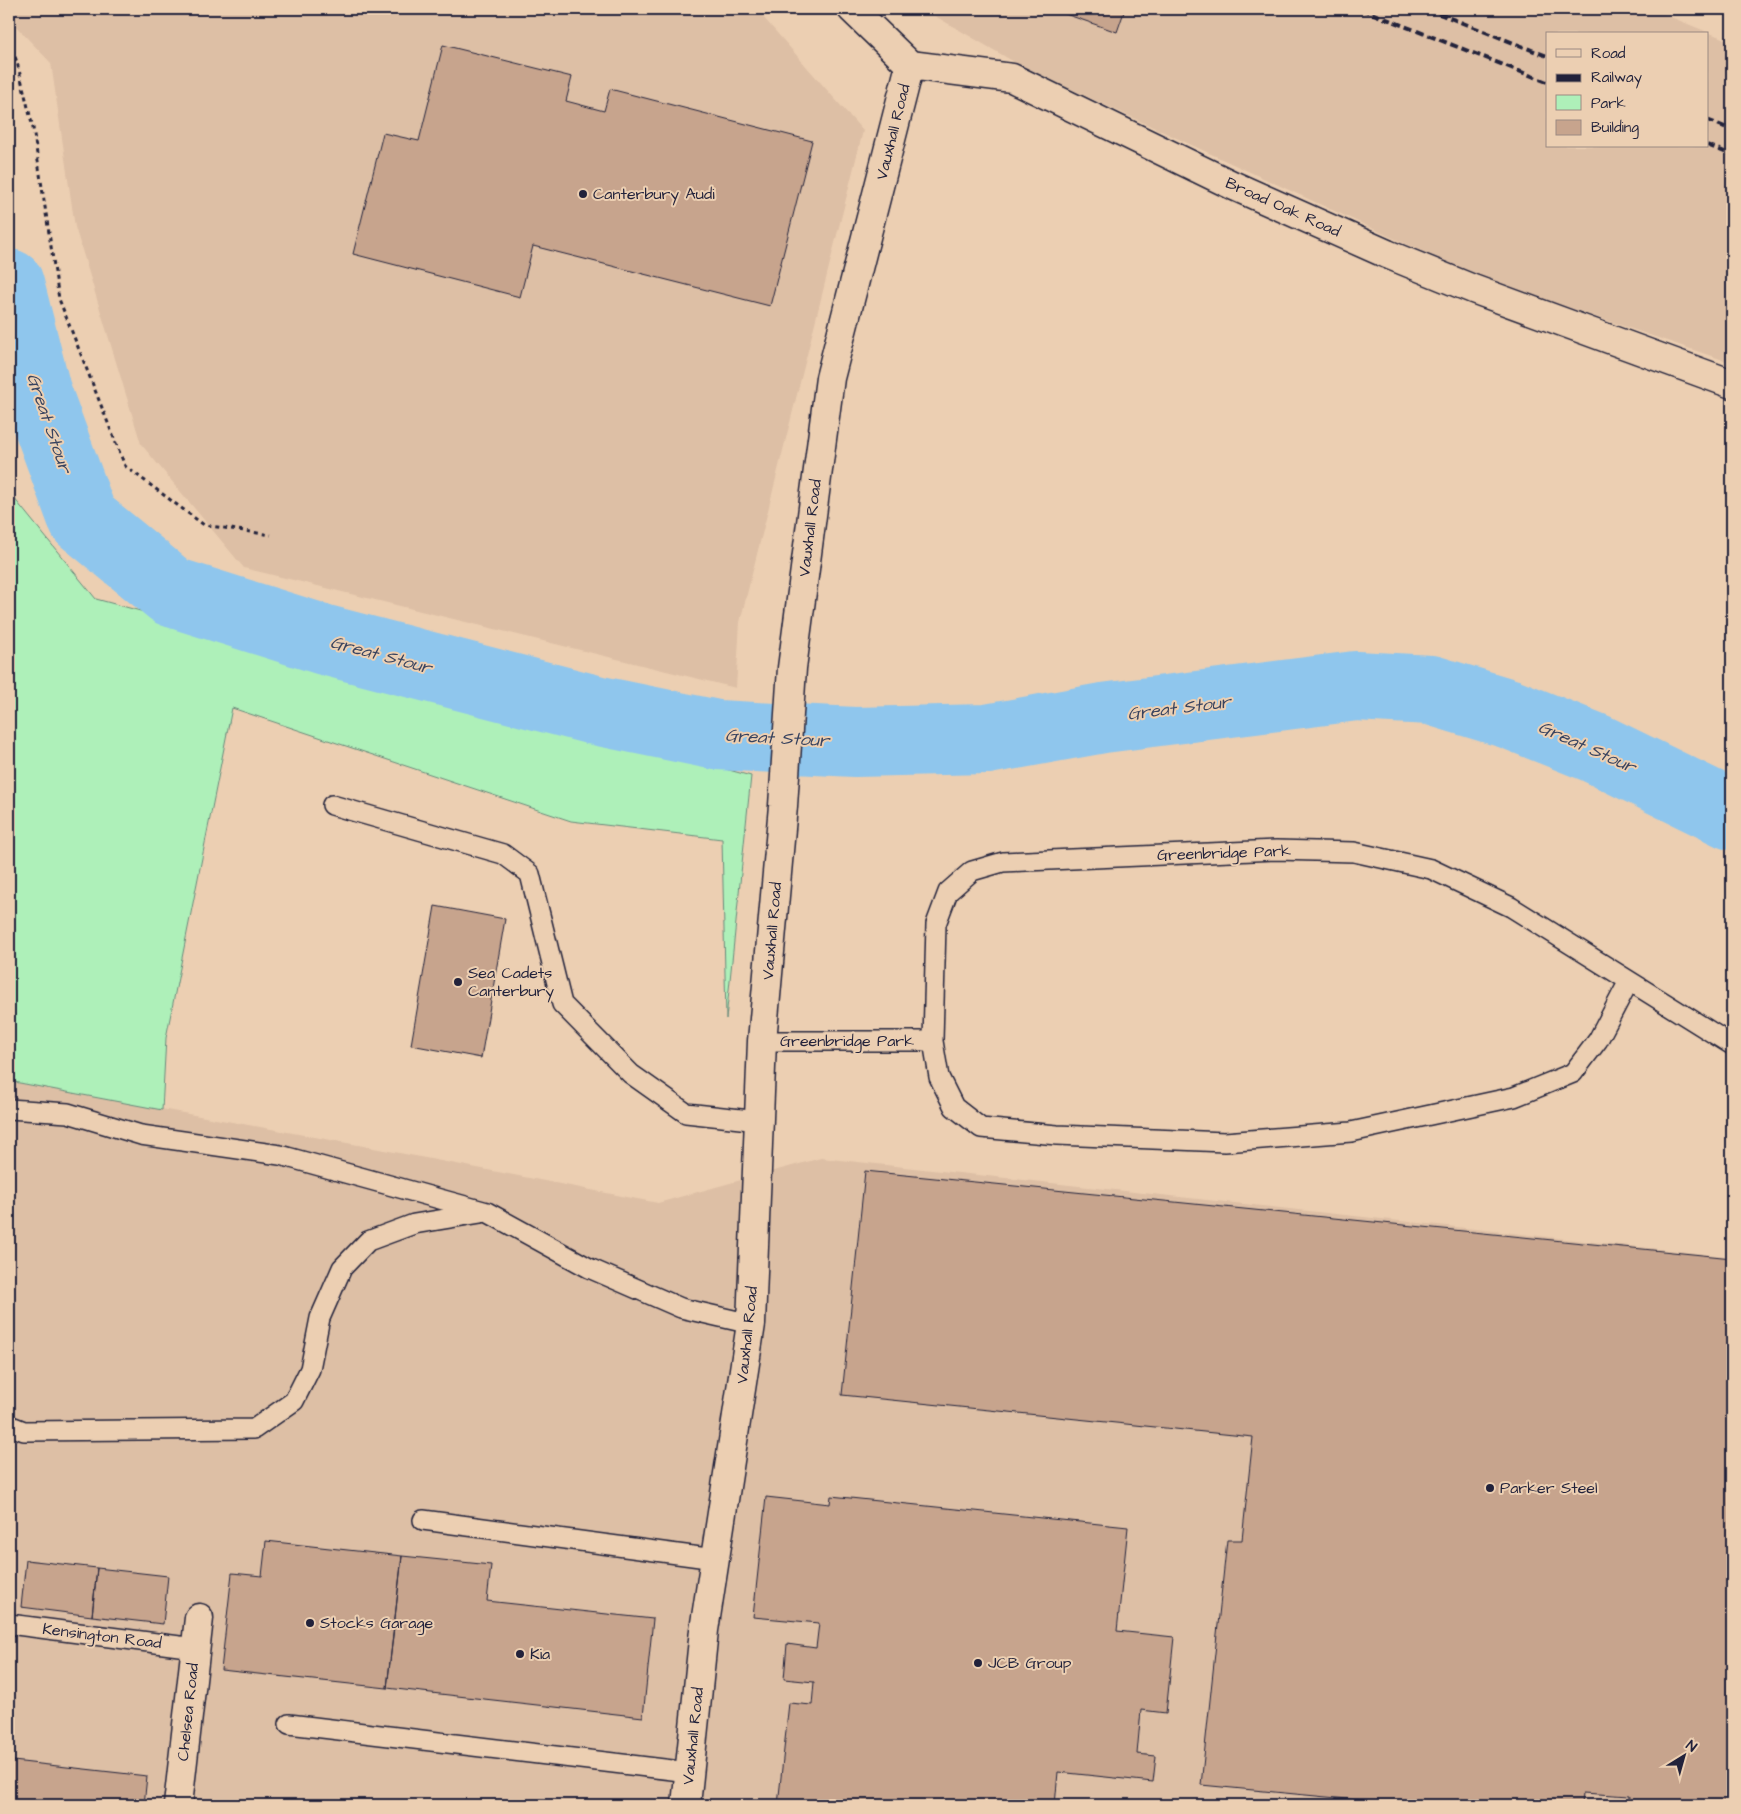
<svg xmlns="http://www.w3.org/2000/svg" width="1741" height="1814" font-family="'Architects Daughter',sans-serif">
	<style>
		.built { fill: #ddbfa5; fill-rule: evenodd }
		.green { fill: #aef0b9; stroke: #68897a }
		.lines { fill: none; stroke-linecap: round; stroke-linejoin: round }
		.river { stroke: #8fc6ed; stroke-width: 70 }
		.building { fill: #c7a48d; stroke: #22223b }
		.lane-casing { stroke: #22223b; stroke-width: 22 }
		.street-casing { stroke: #22223b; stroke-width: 31 }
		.secondary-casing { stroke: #22223b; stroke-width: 31 }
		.path { stroke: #22223b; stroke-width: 3; stroke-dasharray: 4 4; stroke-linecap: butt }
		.lane { stroke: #eccfb2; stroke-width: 19 }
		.street { stroke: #eccfb2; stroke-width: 28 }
		.secondary { stroke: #eccfb2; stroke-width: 28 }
		.rail { stroke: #22223b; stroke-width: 4; stroke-dasharray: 8 4; stroke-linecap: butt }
		.poi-dot { fill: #22223b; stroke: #eccfb2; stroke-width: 2 }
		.labels { text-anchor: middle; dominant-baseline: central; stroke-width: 4; stroke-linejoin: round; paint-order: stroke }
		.street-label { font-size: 16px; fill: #22223b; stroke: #eccfb2 }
		.poi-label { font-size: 16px; fill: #22223b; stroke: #eccfb2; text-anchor: start }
		.water-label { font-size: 18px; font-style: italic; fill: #38435f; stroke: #eccfb2 }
	</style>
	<rect width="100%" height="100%" fill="#eccfb2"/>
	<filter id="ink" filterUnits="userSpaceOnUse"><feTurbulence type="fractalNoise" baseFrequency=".02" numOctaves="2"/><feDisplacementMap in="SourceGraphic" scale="10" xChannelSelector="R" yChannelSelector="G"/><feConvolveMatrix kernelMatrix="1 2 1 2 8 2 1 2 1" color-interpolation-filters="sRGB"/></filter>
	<g filter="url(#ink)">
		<path class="built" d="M9,9H756L863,131L740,622L736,688L244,568L141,444L75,227L51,63L9,19Z
			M923,9H1651L1732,42V363L1475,276L1023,67ZM1547,34H1707V146H1547Z
			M9,1081L358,1145L658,1203L821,1158L1732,1257V1805H9Z"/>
		<path class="green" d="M9,492L96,599L751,776L726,1019L722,839L571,821L232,708L166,1038L162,1110L9,1081Z"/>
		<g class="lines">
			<path class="river" d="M9,284L36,391L83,519L172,592L325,640L595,710L717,735L855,742L987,739L1103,718L1356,686L1431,690L1510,714L1595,748L1732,815"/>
		</g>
		<path class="building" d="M1051,9H1125L1117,32Z
			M443,45L572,77L566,101L604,111L610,89L812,141L770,306L533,246L520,297L353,254L383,133L419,141Z
			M435,906L505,919L481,1058L411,1045Z
			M865,1171L1732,1258V1805H1629L1630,1796L1583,1793L1582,1805H1410L1201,1785L1227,1540H1242L1253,1437L842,1395Z
			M831,1496L1128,1527L1117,1631L1174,1637L1166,1713L1141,1710L1137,1754L1156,1756L1153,1782L1058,1772L1055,1805H778L789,1703L812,1705L814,1682L784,1679L787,1644L816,1648L819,1623L753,1617L766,1497L830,1504Z
			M266,1541L402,1556L387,1688L221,1670L232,1573L262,1576Z
			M402,1556L491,1565L487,1601L653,1619L643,1717L387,1688Z
			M26,1560L97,1568L92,1616L21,1607Z
			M97,1568L168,1576L163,1624L92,1616Z
			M9,1749L14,1750L13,1761L147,1776L144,1805H9Z"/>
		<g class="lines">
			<g class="lane-casing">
				<path id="lane" d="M332,805L503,854L530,874L562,1004L631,1074L686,1113L759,1121
					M1629,981L1598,1040L1573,1073L1514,1097L1351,1132L1225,1142L1057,1135L981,1128L954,1107L939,1077L933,1041L936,924L948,892L972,871L1003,862L1276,850L1354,852L1431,869L1511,907L1732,1045
					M762,1041H933
					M9,1109L68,1113L141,1135L280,1155L487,1212L589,1268L681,1308L751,1324
					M9,1425L24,1431L254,1429L294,1401L310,1369L320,1318L342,1268L368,1241L414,1224L481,1213
					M423,1520L715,1559
					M9,1624L195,1648
					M289,1724L689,1772"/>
			</g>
			<g class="street-casing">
				<path id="street" d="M178,1805L199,1618"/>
			</g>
			<g class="secondary-casing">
				<path id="secondary" d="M852,9L910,65L1012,78L1232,185L1387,254L1473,289L1732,384
					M686,1805L704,1630L751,1324L762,1041L783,806L792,668L830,378L910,65"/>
			</g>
			<path class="path" d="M9,42L17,62L33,128L59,299L125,466L204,525L271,535"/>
			<use href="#lane" class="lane"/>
			<use href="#street" class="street"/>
			<use href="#secondary" class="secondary"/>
			<path class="rail" d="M1361,9L1547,82
				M1427,9L1547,56
				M1707,120L1732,130
				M1707,145L1732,155"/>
		</g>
	</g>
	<g class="poi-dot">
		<circle cx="583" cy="194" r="5"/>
		<circle cx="458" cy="982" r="5"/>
		<circle cx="1490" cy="1488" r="5"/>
		<circle cx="310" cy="1623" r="5"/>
		<circle cx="520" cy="1654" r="5"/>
		<circle cx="978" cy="1663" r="5"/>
	</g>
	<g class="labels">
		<g class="street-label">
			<text transform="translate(893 132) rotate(-76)">Vauxhall Road</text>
			<text transform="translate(1283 207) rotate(24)">Broad Oak Road</text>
			<text transform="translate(810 528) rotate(-83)">Vauxhall Road</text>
			<text transform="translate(1224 853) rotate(-2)">Greenbridge Park</text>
			<text transform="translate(772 931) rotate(-85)">Vauxhall Road</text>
			<text x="847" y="1041">Greenbridge Park</text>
			<text transform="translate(747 1335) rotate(-84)">Vauxhall Road</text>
			<text transform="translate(102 1636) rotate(7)">Kensington Road</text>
			<text transform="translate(188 1712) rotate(-84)">Chelsea Road</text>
			<text transform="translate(693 1736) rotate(-84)">Vauxhall Road</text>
		</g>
		<g class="poi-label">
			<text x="593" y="194">Canterbury Audi</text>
			<text x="468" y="973">Sea Cadets<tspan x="468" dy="18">Canterbury</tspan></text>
			<text x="1500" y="1488">Parker Steel</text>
			<text x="320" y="1623">Stocks Garage</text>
			<text x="530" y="1654">Kia</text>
			<text x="988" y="1663">JCB Group</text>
		</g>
		<g class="water-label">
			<text transform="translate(49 423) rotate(71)">Great Stour</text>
			<text transform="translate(381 655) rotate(15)">Great Stour</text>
			<text transform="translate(1179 708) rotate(-7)">Great Stour</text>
			<text transform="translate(777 738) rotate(3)">Great Stour</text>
			<text transform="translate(1587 747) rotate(24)">Great Stour</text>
		</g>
	</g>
	<rect width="1741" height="1814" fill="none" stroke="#eccfb2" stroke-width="30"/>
	<rect x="15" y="15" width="1711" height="1784" fill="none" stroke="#22223b" stroke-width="2" filter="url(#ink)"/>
	<rect x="1546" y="32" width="162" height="115" fill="#eccfb2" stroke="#9b8a82"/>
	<rect x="1556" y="49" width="25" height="8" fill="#eccfb2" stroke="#9b8a82"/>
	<text x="1591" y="58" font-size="15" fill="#22223b">Road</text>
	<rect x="1556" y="74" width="25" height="8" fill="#22223b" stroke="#9b8a82"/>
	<text x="1591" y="82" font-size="15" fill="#22223b">Railway</text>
	<rect x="1556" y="95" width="25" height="15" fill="#aef0b9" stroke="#9b8a82"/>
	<text x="1591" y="108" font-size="15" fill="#22223b">Park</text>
	<rect x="1556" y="120" width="25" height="15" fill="#c7a48d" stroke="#9b8a82"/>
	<text x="1591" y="132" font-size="15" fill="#22223b">Building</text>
	<g transform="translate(1684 1756) rotate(37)" stroke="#eccfb2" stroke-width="4" paint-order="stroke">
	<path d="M0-4L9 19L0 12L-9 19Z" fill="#22223b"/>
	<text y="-8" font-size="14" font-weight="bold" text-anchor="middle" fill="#22223b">N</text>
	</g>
</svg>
